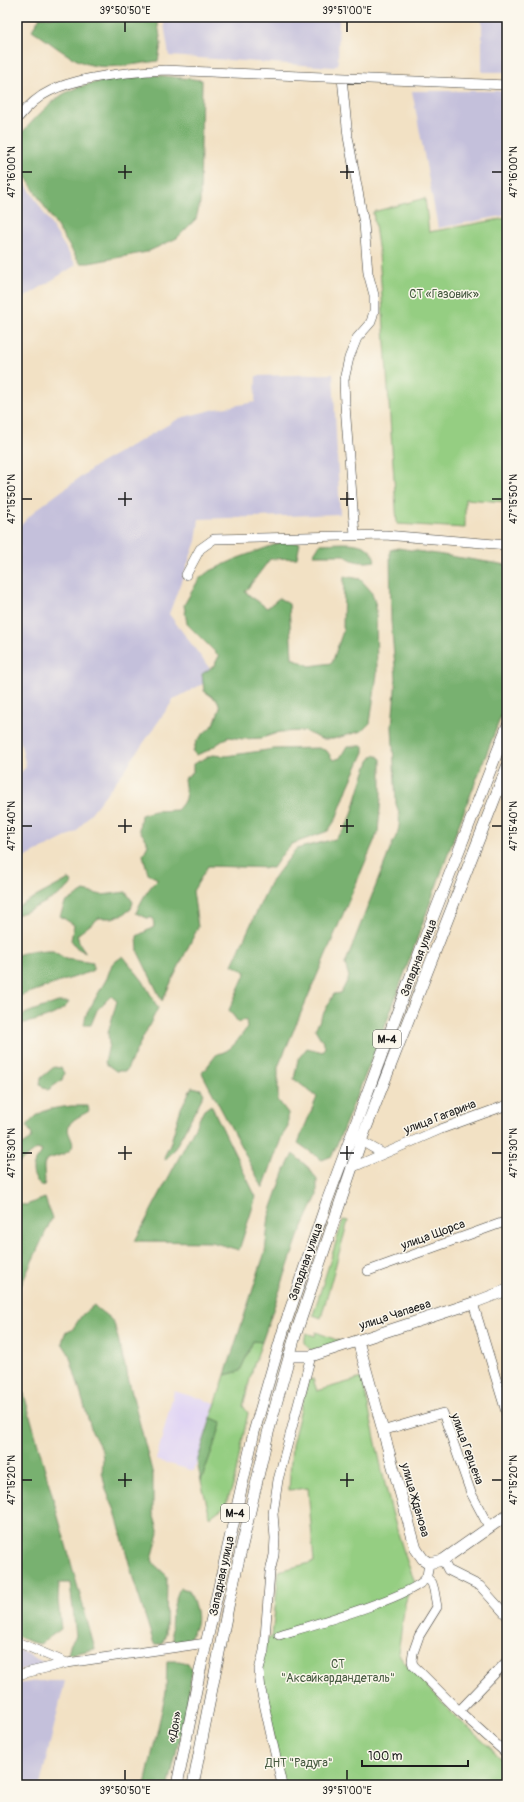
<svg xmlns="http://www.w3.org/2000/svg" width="524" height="1802" font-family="Pangolin,sans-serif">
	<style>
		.built { fill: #e0d4f4 }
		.industrial { fill: #c4c0db }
		.green { fill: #95ce82; stroke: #58754f }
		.forest { fill: #78b170; stroke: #4a6646 }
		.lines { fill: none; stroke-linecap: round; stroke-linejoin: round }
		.minor-casing { stroke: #3c3a35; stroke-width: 10 }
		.major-casing { stroke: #3c3a35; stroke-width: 12 }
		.minor { stroke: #fff; stroke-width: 9 }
		.major { stroke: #fff; stroke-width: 11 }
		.ticks { fill: none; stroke: #1c1c1c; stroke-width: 1.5 }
		.labels { text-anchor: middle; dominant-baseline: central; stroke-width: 3; stroke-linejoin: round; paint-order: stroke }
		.shield { fill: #fbf7ec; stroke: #5f5e5a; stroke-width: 1 }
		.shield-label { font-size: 11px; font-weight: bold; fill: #1c1c1c }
		.park-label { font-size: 12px; fill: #465a40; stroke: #fbf7ec }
		.street-label { font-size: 12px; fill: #1c1c1c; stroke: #fbf7ec }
		.neatline { fill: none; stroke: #1c1c1c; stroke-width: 1.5 }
		.ticks-label { font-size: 10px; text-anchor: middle; fill: #1c1c1c }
	</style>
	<rect width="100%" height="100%" fill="#fbf7ec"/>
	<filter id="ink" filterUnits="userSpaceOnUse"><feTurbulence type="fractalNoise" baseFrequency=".025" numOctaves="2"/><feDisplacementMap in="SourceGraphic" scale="8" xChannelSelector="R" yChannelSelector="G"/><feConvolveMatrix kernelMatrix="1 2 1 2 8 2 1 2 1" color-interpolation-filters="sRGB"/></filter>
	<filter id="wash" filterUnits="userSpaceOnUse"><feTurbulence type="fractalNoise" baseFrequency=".012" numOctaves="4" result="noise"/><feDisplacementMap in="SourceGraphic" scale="16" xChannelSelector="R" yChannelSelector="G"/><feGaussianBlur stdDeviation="0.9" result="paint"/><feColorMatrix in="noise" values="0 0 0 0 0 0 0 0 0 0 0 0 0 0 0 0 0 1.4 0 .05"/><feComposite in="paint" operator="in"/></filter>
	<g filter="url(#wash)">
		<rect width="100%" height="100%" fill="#f2e1c4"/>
		<path class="built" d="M174,1391L215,1403L194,1471L156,1460Z"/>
		<path class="industrial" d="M163,17H339L338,64L334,67L169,56Z
			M482,17H507V72H482Z
			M412,91H507V215L438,228Z
			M21,176L76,265L17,302V178Z
			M333,374L340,514L199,519L196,541L169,614L216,677L174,699L124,771L76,832L22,859L17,853V776L26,767L19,736H17V529L37,509L97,465L180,418L216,409L255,402L256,376Z
			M17,1649L45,1663V1665L17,1671Z
			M36,1681H65L40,1785H17V1684Z"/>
		<path class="green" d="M425,198L429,232L507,218V502L465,499V528L397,524L379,253L373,212Z
			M343,1220L348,1221L321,1318L313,1315Z
			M316,1332L342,1342L320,1349L311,1350C304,1345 304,1341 306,1333L315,1336Z
			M253,1341L262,1342L253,1367L243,1406L248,1413L233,1486L225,1506L210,1517L201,1481L222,1422L211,1418L225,1375L240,1371Z
			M362,1378C378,1448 389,1520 417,1587L409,1591L405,1604L398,1653L409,1668L455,1716L507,1763V1785H282L262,1675L261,1642L272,1637L279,1571L314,1562L308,1488L289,1490L292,1445L308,1380L313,1379L317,1391Z"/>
		<path class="forest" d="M40,17H157L161,44L158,61C133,64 103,72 79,61C62,53 47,40 32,30Z
			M154,75L202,80L200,203L196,219L177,238L147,252L89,263H80L22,171L17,173V138C30,124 50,101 67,92C93,79 126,79 154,75Z
			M282,542L300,543L297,558L270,559L245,592L267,608L279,598L289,604L292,658L310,666L332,663L343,631L344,576L360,579L371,591L376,605L377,674L370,723L362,731L333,739H321L304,731L280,732L262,738L243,739L228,737L207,751L196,755L193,752L196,742L202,735L214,724L220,708L218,701L204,691L202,674L214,666L219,656L187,624L184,605L199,579L208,572L238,558Z
			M320,544C339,544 371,537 375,561C363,563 354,563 344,555H313Z
			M398,548L507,565V701L456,832L383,1032L332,1156L322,1160L298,1143L317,1097L294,1079L298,1059L307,1048L323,1052L325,1046L315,1029L334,994L341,993L349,977L345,964L393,842C401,829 401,817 396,804L392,726L396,678L391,621L390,550Z
			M347,746H364V752L348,787L336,819L328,831L292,844L284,852L273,868L208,866L193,891L198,927L162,1001L138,952L137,936L154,927L153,918H147L136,913C141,901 148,888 158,879L148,874L143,855L148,845L146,839L139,830L141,815L154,811L177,810C188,799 186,794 184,779L193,772V764L212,755L226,756L274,749L319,748L327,751L333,760L340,758Z
			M375,754L381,759V797L378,832L278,1067V1100L288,1113V1127L282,1136L263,1188L202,1073L217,1054C232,1052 238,1039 247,1028L246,1020L238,1022L229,1010L246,972L232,965L270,883L296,849L335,839L344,830L351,817L362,780L369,761Z
			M69,879L72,881C72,892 28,911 17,915V907Z
			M84,891L102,895L126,892L133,902L131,909L124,914L112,918H99L77,935L80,944L86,953L77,948L71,940L74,925L60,916L65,903Z
			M30,951H53L66,959L93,963V970L89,972L17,997V955Z
			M123,956L143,981L158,1008L126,1071H116L105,1063L109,1044L108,1033L117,1001L111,996L97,1010L91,1025H84L86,1015L107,978L112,964Z
			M58,1002H69C62,1015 31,1023 17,1024V1018C28,1011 45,1007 58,1002Z
			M54,1067L61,1068L64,1073L62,1080L48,1090L44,1088L40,1084L41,1078Z
			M192,1087L201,1089L204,1094L173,1152L165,1160L164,1157L170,1145L181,1108Z
			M211,1105L256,1197L239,1250L211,1242L135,1241L204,1110Z
			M71,1106H88L89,1111C83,1115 71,1119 69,1126C65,1135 79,1143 69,1151C64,1155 52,1157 46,1160C41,1168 47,1177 44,1186C35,1183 30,1171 35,1162C37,1158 40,1156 42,1151L37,1149L17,1164V1148L31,1139L32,1135L27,1126C40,1108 51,1109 71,1106Z
			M293,1154L309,1168L317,1180V1196L298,1237L262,1342L253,1341L240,1371L225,1375L265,1252L269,1216L285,1170Z
			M45,1198L52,1218L17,1294V1204L26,1205Z
			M94,1305C100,1312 108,1315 114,1323L153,1475V1513L159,1533L152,1559L154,1564L167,1576L166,1634L162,1644H154L133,1578L115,1511L106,1490L102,1472L103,1460L102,1451L92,1432L69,1354L62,1343L65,1333L72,1330L82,1315Z
			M17,1369L95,1649L68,1655L70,1645L76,1636L70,1583H59L58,1600L61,1629L40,1644L31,1642L17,1636Z
			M211,1418L222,1422L201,1481L197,1462Z
			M180,1588L189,1590C197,1610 202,1623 187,1641L174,1642C168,1626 173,1603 180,1588Z
			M167,1661H179L188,1663L192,1671L188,1698L169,1785H145L166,1692Z"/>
	</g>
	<g filter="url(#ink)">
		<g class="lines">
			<g class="minor-casing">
				<path id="minor" d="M342,78L348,137L364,224L368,273L374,295V311L371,322L357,338L349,358L344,380L345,405L355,535
					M17,119C26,108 37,97 50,91C80,76 131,72 165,70L507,85
					M186,575L200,549L214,539L385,535L507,545
					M361,1141L382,1153
					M351,1168L441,1129L507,1105
					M368,1271L507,1221
					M473,1303L507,1415
					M382,1431L443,1413L471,1493L489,1527
					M443,1560L448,1570L480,1586L507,1616
					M426,1577L432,1583L434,1590L437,1607L419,1636L413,1653L412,1661L413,1665L459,1711L507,1754
					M279,1635C305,1627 413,1597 426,1578C428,1574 428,1567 429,1563
					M17,1642L67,1663L206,1643
					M17,1675L67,1663
					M459,1711L507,1661
					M282,1785L261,1690L259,1670L264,1651L270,1572L274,1555L275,1538L273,1514L278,1480L311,1356"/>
			</g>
			<g class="major-casing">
				<path id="major" d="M358,1341L416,1549L423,1559L429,1563L443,1560L507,1515
					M289,1356H311L473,1303L507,1290
					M177,1785L199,1675L254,1432L284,1328L327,1201L428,930L507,727
					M193,1785L229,1602L268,1433L295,1336L361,1141L507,767"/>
			</g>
			<use href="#minor" class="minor"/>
			<use href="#major" class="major"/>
		</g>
	</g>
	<path class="ticks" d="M125,22V32M347,22V32M125,165V179M347,165V179M22,172H32M118,172H132M340,172H354M492,172H502M125,492V506M347,492V506M22,499H32M118,499H132M340,499H354M492,499H502M125,819V833M347,819V833M22,826H32M118,826H132M340,826H354M492,826H502M125,1146V1160M347,1146V1160M22,1153H32M118,1153H132M340,1153H354M492,1153H502M125,1473V1487M347,1473V1487M22,1480H32M118,1480H132M340,1480H354M492,1480H502M125,1770V1780M347,1770V1780"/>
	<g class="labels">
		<g class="shield">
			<rect x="373" y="1030" width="28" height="18" rx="3"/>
			<rect x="221" y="1504" width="28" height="18" rx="3"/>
		</g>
		<g class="shield-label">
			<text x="387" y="1039">М-4</text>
			<text x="235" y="1513">М-4</text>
		</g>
		<g class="park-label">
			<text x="444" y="294">СТ «Газовик»</text>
			<text x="338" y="1664">СТ<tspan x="338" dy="14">"Аксайкардандеталь"</tspan></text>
			<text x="299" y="1763">ДНТ "Радуга"</text>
		</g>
		<g class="street-label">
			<text transform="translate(419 958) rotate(-69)">Западная улица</text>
			<text transform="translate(440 1117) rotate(-21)">улица Гагарина</text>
			<text transform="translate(433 1235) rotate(-20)">улица Щорса</text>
			<text transform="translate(306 1262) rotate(-71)">Западная улица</text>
			<text transform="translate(395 1315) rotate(-18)">улица Чапаева</text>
			<text transform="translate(467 1449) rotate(70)">улица Герцена</text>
			<text transform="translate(415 1500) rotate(74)">улица Жданова</text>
			<text transform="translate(222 1576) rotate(-78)">Западная улица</text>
			<text transform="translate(175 1727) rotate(-79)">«Дон»</text>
		</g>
	</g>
	<rect width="524" height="1802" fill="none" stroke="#fbf7ec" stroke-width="44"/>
	<path d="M362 1760v6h106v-6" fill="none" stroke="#1c1c1c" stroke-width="2"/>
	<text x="368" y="1760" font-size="12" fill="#1c1c1c" stroke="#fbf7ec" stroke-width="3" paint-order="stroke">100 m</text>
	<rect x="22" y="22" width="480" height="1758" class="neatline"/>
	<g class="ticks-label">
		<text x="125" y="14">39°50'50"E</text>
		<text x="347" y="14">39°51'00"E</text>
		<text transform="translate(11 172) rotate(-90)" y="4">47°16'00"N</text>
		<text transform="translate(513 172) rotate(-90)" y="4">47°16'00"N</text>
		<text transform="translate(11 499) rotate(-90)" y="4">47°15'50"N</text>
		<text transform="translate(513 499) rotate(-90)" y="4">47°15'50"N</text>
		<text transform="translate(11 826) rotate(-90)" y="4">47°15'40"N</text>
		<text transform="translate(513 826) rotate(-90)" y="4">47°15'40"N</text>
		<text transform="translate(11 1153) rotate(-90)" y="4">47°15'30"N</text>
		<text transform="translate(513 1153) rotate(-90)" y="4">47°15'30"N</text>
		<text transform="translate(11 1480) rotate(-90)" y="4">47°15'20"N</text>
		<text transform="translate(513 1480) rotate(-90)" y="4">47°15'20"N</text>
		<text x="125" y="1794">39°50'50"E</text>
		<text x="347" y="1794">39°51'00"E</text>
	</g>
</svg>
